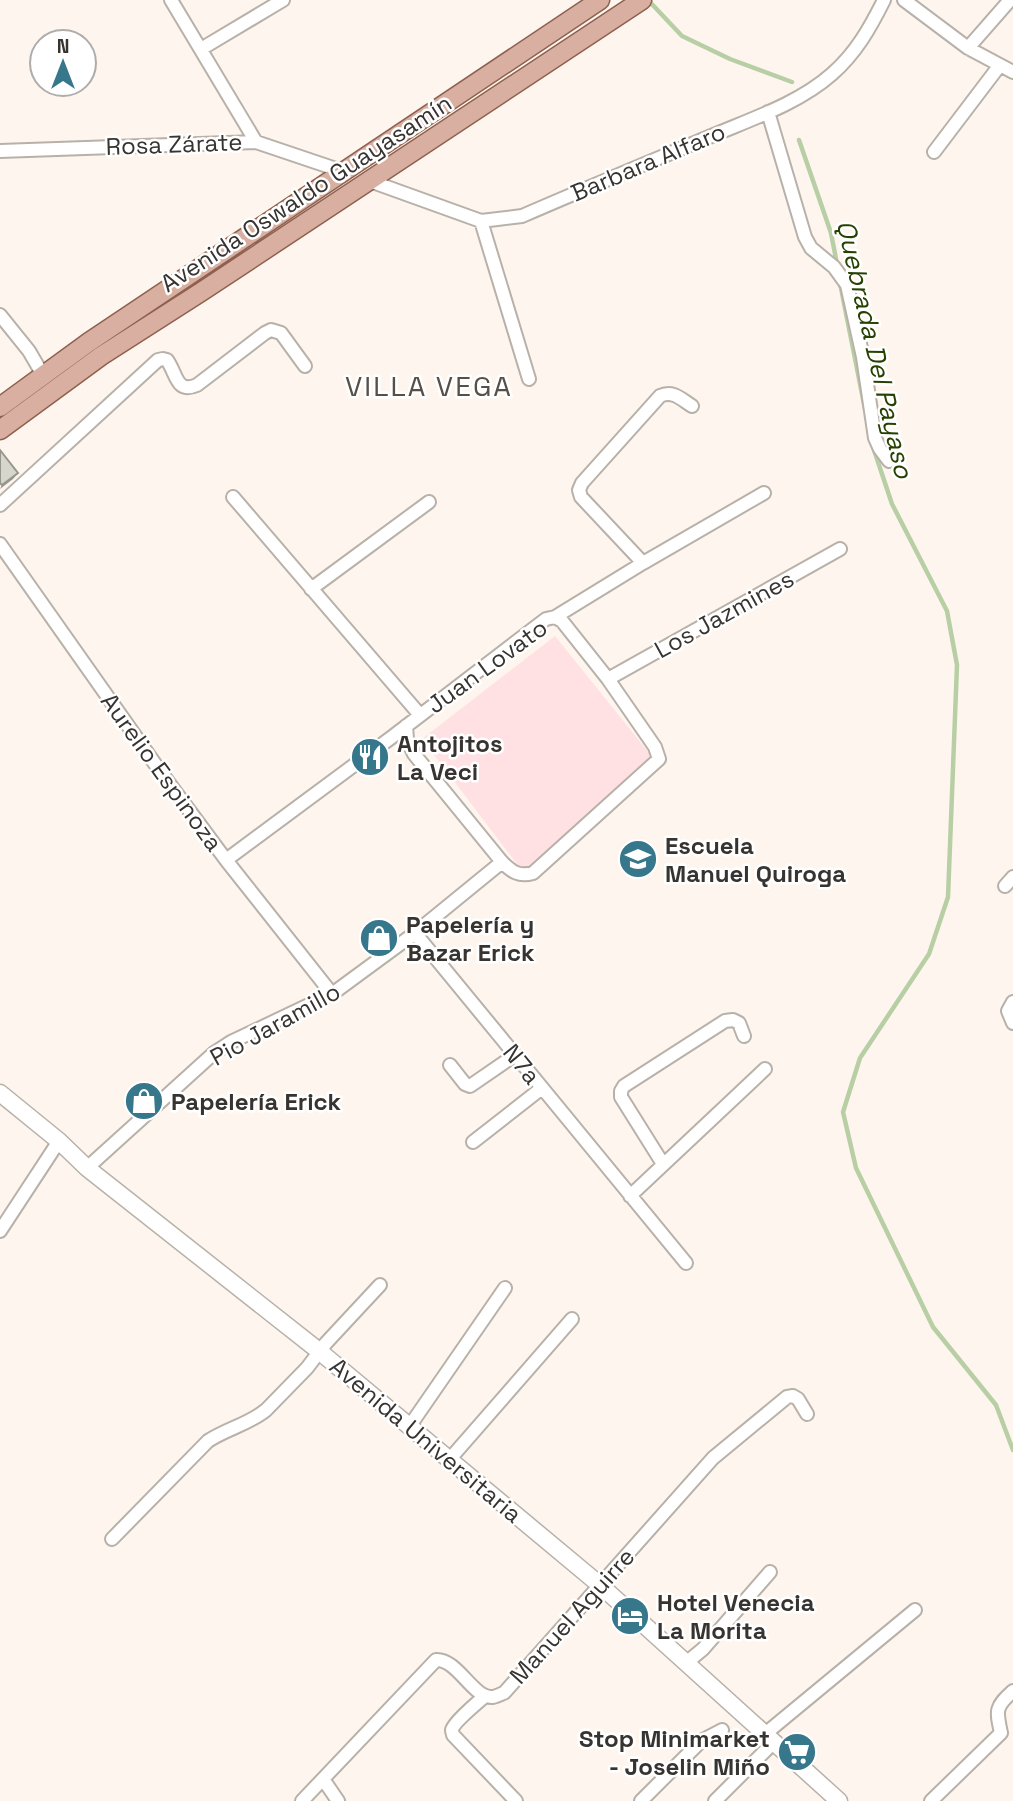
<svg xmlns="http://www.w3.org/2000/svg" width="1013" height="1801" font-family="'Space Grotesk',sans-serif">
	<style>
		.green { fill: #ffe0e3 }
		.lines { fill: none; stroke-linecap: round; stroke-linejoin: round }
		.stream { stroke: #b8cfa5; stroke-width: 4.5 }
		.street-casing { stroke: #b8b1a9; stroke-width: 16 }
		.secondary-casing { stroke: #b8b1a9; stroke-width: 19 }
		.primary-casing { stroke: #8e604f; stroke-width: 21 }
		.street { stroke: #fff; stroke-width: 12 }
		.secondary { stroke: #fff; stroke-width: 16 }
		.primary { stroke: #d8afa0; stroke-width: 18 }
		.shaded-wall { fill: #96968f }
		.building { fill: #d7d6cc; stroke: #96968f; stroke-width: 2 }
		.labels { text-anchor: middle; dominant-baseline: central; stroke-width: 5; stroke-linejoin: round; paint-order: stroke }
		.street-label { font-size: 24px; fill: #363330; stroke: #fff }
		.poi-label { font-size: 24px; font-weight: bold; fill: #363330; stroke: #fff; text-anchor: start }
		.water-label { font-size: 26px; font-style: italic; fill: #264100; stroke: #fff }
		.quarter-label { font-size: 28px; letter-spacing: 2px; fill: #565049; stroke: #fff }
	</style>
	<rect width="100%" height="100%" fill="#fef6ee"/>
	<path class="green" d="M555,636L654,759L523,872L422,739Z"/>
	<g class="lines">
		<path class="stream" d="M648,0L682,36L730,59L792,82
			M799,140L831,233L837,264
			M840,283L865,409
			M871,441L892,504L947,611L957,665L948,897L929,954L860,1058L843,1112L856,1168L933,1327L996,1405L1013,1450"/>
		<g class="street-casing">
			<path id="street" d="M171,0L256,142
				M904,0L968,48L1013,72
				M968,48L1010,0
				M201,49L283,0
				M768,112L805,237L811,248L834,267L847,285L863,357L875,438L880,449L889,461
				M0,151L256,142L342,171
				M934,152L1000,65
				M370,181L481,221L522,216C584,189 647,163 709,137C751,119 798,104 832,74C856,53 870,28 884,0
				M481,221L529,379
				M0,315L29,351L43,375
				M233,497L420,715
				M0,505L158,360L163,359L167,360C177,374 176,394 197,385L265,333L271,330L281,333L305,366
				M0,544L160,771L226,860L332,994
				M643,563L581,497L579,490L582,483L660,396C673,390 681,399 692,406
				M311,589L429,502
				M608,679L840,549
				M406,726L407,739L414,754L502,862C512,872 519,877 533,873L659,759L655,747L608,679L562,621L555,617
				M226,860L392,737L546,619L555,617L643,563L764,493
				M1005,886L1013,877
				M415,933L686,1263
				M1013,1002L1008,1011L1013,1023
				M450,1065L465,1084L470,1086L515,1055
				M473,1142L542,1088
				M663,1164L621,1097V1091L624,1086L725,1021L733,1020L739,1023L744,1036
				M87,1168L214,1053L231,1042L332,994L415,933L502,862
				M630,1196L765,1069
				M0,1231L59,1141
				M409,1427L505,1288
				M449,1460L572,1319
				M112,1539L208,1441C226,1429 249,1424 266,1410L307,1368L326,1343L380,1285
				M686,1663L703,1649L770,1572
				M485,1696C478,1702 453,1723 452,1730C452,1732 453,1734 453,1735L516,1801
				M765,1734L915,1610
				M323,1779L338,1801
				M302,1801L436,1660C458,1659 473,1699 493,1697C495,1697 503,1693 504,1693L713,1458L787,1397L793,1396L798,1399L807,1414
				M641,1801L701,1741L722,1730
				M715,1801L774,1742
				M931,1801L1001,1733C996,1710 995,1707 1013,1691"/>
		</g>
		<g class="secondary-casing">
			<path id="secondary" d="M0,1093L59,1141L87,1168L319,1351L600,1585L839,1801"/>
		</g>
		<g class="primary-casing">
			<path id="primary" d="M0,407L89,342L600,0
				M0,430L101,356L201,292L642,0"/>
		</g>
		<use href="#street" class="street"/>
		<use href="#secondary" class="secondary"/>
		<use href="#primary" class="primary"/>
	</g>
	<path class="shaded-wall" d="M18,473L13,479L0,489L2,485Z"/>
	<path class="building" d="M0,450L18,473L2,485L0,483Z"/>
	<defs>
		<g id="restaurant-disc" transform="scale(2.0125)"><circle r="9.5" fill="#37778b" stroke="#fff"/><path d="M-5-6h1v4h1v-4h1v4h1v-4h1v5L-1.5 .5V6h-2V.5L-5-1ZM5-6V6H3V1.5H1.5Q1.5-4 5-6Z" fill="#fff"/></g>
		<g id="school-disc" transform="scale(2.0125)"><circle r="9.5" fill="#37778b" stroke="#fff"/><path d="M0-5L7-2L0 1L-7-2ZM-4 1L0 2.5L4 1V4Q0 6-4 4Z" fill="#fff"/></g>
		<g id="shop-disc" transform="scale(2.0125)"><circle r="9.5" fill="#37778b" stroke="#fff"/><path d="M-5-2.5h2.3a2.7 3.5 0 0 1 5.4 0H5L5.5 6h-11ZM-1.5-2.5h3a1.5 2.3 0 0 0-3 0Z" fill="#fff"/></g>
		<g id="hotel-disc" transform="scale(2.0125)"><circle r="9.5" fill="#37778b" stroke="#fff"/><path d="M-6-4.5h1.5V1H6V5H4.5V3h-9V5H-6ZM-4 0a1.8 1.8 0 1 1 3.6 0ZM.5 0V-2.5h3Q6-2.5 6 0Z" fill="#fff"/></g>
		<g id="supermarket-disc" transform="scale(2.0125)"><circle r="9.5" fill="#37778b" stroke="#fff"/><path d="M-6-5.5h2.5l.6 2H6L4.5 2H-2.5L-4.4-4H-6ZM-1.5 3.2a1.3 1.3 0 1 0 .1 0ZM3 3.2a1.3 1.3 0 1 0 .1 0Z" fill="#fff"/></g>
	</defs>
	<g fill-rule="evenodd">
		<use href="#restaurant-disc" x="370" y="757"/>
		<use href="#school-disc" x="638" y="859"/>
		<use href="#shop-disc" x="379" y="938"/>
		<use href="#shop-disc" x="144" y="1101"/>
		<use href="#hotel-disc" x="630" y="1616"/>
		<use href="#supermarket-disc" x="797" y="1752"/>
	</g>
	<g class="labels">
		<g class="street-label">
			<text transform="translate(174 144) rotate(-2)">Rosa Zárate</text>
			<text transform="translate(648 162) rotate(-23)">Barbara Alfaro</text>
			<text transform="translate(306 193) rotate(-33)">Avenida Oswaldo Guayasamín</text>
			<text transform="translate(724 614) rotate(-29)">Los Jazmines</text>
			<text transform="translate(487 666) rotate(-36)">Juan Lovato</text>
			<text transform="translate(162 772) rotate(54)">Aurelio Espinoza</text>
			<text transform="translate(275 1024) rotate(-29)">Pio Jaramillo</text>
			<text transform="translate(522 1064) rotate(51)">N7a</text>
			<text transform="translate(426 1440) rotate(40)">Avenida Universitaria</text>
			<text transform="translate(572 1616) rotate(-48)">Manuel Aguirre</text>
		</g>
		<g class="poi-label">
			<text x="397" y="743">Antojitos<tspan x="397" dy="28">La Veci</tspan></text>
			<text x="665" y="845">Escuela<tspan x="665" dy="28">Manuel Quiroga</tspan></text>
			<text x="406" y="924">Papelería y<tspan x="406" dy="28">Bazar Erick</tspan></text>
			<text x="171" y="1101">Papelería Erick</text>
			<text x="657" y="1602">Hotel Venecia<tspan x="657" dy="28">La Morita</tspan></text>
			<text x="770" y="1738" text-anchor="end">Stop Minimarket<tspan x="770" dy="28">- Joselin Miño</tspan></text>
		</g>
		<g class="water-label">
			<text transform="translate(875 349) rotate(77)">Quebrada Del Payaso</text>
		</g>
		<g class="quarter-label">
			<text x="429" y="386">VILLA VEGA</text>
		</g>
	</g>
	<g transform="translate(63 63)"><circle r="33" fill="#ffffff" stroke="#afadac" stroke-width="2"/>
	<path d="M0-5L12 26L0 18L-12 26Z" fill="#37778b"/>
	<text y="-10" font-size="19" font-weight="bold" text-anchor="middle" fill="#363330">N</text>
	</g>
</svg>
